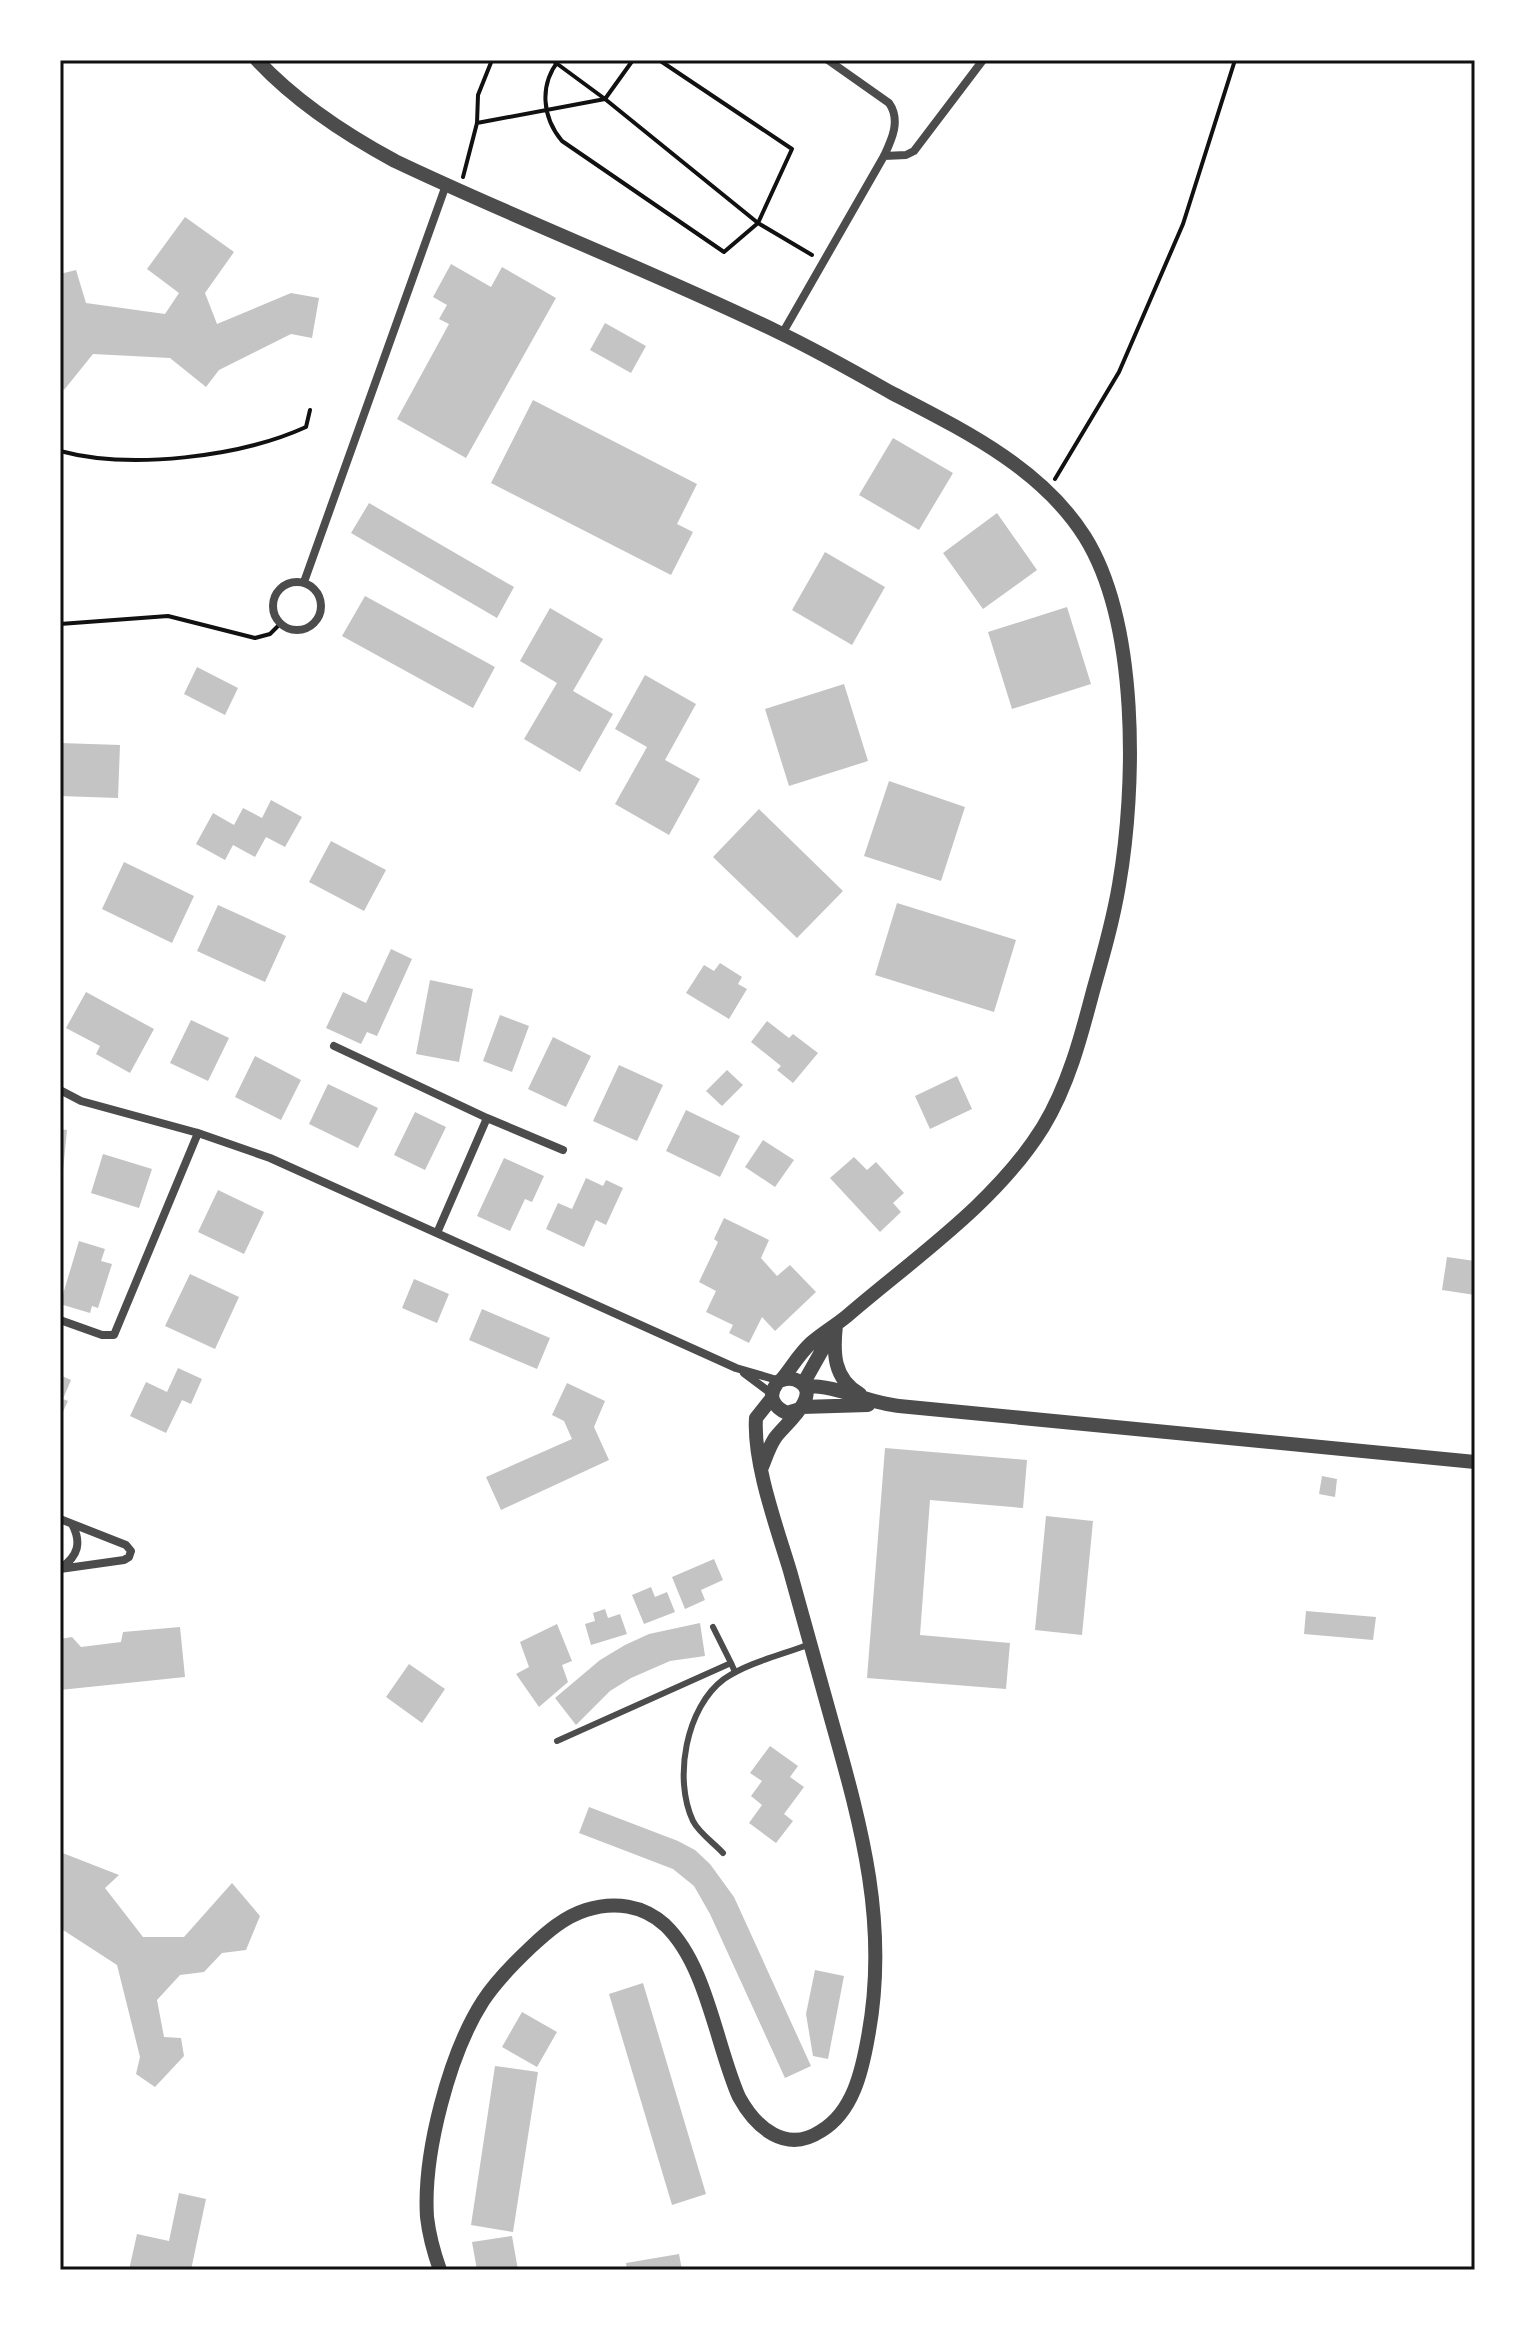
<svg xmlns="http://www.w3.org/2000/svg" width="1535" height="2330" font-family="'Asap Condensed',sans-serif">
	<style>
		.building { fill: #c4c4c4 }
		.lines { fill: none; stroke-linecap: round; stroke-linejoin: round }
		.path { stroke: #111; stroke-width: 4 }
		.service { stroke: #4c4c4c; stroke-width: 6 }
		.minor { stroke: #4c4c4c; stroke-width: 8 }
		.tertiary { stroke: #4c4c4c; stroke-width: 14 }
		.neatline { fill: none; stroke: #111; stroke-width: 3 }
	</style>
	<rect width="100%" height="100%" fill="#fff"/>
	<path class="building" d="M185,217L234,252L205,293L217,324L291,293L319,298L312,338L291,334L219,370L206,387L170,358L93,354L64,390L60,387V274L76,270L86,303L165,314L179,293L147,269Z
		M451,264L491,287L502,267L556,298L466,458L397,419L449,324L439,319L447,305L433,297Z
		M605,323L646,346L631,373L590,350Z
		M533,400L697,484L677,524L693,532L671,575L491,483Z
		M893,438L953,473L919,530L859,495Z
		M369,503L514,587L497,618L351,533Z
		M997,513L1037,570L983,609L943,553Z
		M825,552L885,587L852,645L792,610Z
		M365,596L495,667L473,708L342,636Z
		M1067,607L1091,684L1012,709L988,632Z
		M550,608L603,639L573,691L613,714L580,772L524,739L557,683L520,661Z
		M197,667L238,688L225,715L184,694Z
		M645,675L696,704L665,760L700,779L669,835L615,804L647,747L615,729Z
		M844,684L868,761L789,786L765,709Z
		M60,743L120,745L118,798L60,796Z
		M889,781L965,807L941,881L864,856Z
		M271,800L302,817L285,847L266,837L255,857L233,845L225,860L196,844L213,813L234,825L243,808L262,818Z
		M759,809L843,891L797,938L713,857Z
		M331,841L386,870L364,911L309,882Z
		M124,862L194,896L172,943L102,909Z
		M897,903L1016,940L994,1012L875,975Z
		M218,905L286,936L265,982L197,951Z
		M391,949L412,959L377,1036L367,1032L361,1044L326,1028L343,992L366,1003Z
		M720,963L742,977L738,984L747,989L729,1019L686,993L704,965L714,971Z
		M430,980L473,989L459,1062L416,1054Z
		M86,992L154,1029L130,1073L96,1054L100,1046L66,1028Z
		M500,1015L529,1026L512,1072L483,1061Z
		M191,1020L229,1038L208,1081L170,1063Z
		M767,1021L789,1038L793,1034L818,1053L793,1083L777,1070L781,1066L751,1042Z
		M553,1037L591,1056L566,1107L528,1089Z
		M255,1056L301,1080L281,1120L235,1097Z
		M619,1065L663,1085L637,1141L593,1121Z
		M727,1070L743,1085L722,1106L706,1091Z
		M957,1076L972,1109L930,1129L915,1096Z
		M328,1084L378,1108L358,1148L309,1124Z
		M686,1110L740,1136L720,1177L666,1151Z
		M415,1112L446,1127L425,1170L394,1155Z
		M60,1129L67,1130L62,1181H60Z
		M763,1140L794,1160L775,1187L745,1167Z
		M103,1154L152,1169L139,1208L91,1193Z
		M854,1157L867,1170L876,1162L904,1193L893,1203L901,1212L880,1232L830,1178Z
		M504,1158L544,1176L532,1202L525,1199L510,1231L477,1216Z
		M586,1178L603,1186L606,1180L623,1188L606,1225L596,1220L584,1247L546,1229L558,1203L572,1209Z
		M218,1190L264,1212L244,1254L198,1232Z
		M724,1218L769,1240L761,1258L777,1276L790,1265L816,1292L775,1331L762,1317L749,1343L729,1333L733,1325L706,1312L716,1291L699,1282L718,1242L714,1239Z
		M79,1241L105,1249L101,1261L112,1264L98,1308L92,1306L90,1313L60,1304Z
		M1447,1257L1475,1261V1295L1442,1290Z
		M190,1274L239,1297L215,1349L165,1326Z
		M414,1279L449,1294L437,1323L402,1308Z
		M482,1309L550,1338L537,1369L469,1340Z
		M178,1368L202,1379L191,1404L182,1400L166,1433L130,1416L146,1382L167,1392Z
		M60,1375L71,1380L63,1399L68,1401L60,1418Z
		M567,1383L605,1401L594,1427L609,1460L501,1510L486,1477L572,1439L564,1421L552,1415Z
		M885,1448L1027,1460L1023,1508L930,1500L920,1635L1010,1643L1006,1689L867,1678Z
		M1322,1476L1337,1479L1335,1497L1319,1494Z
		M1046,1516L1093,1521L1082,1635L1035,1630Z
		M714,1559L723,1580L701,1590L705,1600L685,1609L672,1577Z
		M651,1587L655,1597L667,1592L675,1612L644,1624L632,1595Z
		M605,1609L608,1618L620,1614L627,1634L591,1645L585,1624L595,1621L593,1613Z
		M1306,1611L1376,1617L1373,1640L1304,1634Z
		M700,1623L705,1656L670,1661L631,1678L610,1691L576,1725L555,1698L600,1660L625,1645L649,1634Z
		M557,1624L572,1661L562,1665L568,1682L539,1707L516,1674L529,1667L520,1642Z
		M180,1627L185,1677L60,1690V1639L72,1637L81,1647L121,1642L123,1632Z
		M409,1664L445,1689L422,1723L386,1697Z
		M770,1746L798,1766L790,1777L804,1787L784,1814L793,1821L776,1843L749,1823L762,1805L751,1796L762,1781L750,1773Z
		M589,1807L678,1841L695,1850L710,1864L734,1897L811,2066L785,2078L710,1914L694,1886L673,1869L579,1833Z
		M60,1852L119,1875L105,1888L143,1937H184L232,1883L260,1916L246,1950L222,1953L204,1972L180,1975L157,2000L164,2037L181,2038L184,2056L155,2087L136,2074L140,2057L117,1965L60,1928Z
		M815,1970L844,1976L828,2059L813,2056L806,2014Z
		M643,1983L706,2194L672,2205L609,1994Z
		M522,2012L557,2032L537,2067L502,2047Z
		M495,2066L538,2072L513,2232L471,2225Z
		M179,2193L206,2199L191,2270H129L137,2234L169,2241Z
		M512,2236L518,2270H477L472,2242Z
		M679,2254L682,2270H627L626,2263Z"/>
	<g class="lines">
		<path class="path" d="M552,60L605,99L758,223L812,255
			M559,60C539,85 542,117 562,141L724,252L758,223L792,149L659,60
			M477,123L605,99L633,60
			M463,177L477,123L478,95L492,60
			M60,451C130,470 240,457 306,427L310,410
			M1055,479L1119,372L1183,224L1235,60
			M60,624L168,616L255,638L270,634L280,624"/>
		<path class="service" d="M713,1627L731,1663
			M557,1741L731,1663L735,1672
			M723,1853C714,1843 699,1833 693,1821C673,1779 686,1707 724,1679C749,1662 782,1655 810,1644"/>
		<path class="minor" d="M884,156L906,155L914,151L983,60
			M782,334L884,156C892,139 901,120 889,103L828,60
			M273 606a24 24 0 1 1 48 0a24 24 0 1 1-48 0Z
			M304,582L446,185
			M334,1046L487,1118L563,1150
			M60,1090L81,1101L198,1133L270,1158L736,1368L780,1381
			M437,1233L487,1118
			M60,1320L102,1335H114L198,1133
			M744,1373L772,1394
			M60,1519L126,1545L131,1551L129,1557L124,1560L60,1569
			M61,1568C78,1556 82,1543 72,1524"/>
		<path class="tertiary" d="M257,60C296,102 345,134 395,161C521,221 652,271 778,332C816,350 853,371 890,392C961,429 1041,467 1085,537C1139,624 1136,787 1119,885C1113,921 1103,956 1093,991C1081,1037 1068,1086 1043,1127C996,1203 913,1259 847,1316C835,1326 822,1333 811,1343C799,1354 792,1367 782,1379C780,1381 777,1382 776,1385C767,1397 775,1408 787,1413L800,1409
			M836,1325C833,1352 833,1379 860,1394
			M803,1384L834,1329
			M805,1386C837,1385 868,1403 899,1406L1475,1462
			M802,1407L868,1405
			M762,1467C766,1457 769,1447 775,1438C783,1426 822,1396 800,1382C794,1378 788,1378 782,1380
			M440,2270C434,2253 429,2235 427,2217C423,2154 449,2054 483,2001C496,1981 513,1964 531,1947C547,1932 564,1917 586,1910C614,1901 643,1905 665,1925C707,1965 716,2045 739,2097C756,2128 786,2154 821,2131C853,2112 862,2071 868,2037C889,1926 862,1828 832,1722C818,1672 804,1621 790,1571C777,1528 753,1463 756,1418L772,1398"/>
	</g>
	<rect width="1535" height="2330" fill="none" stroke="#ffffff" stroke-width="124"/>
	<rect x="62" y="62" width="1411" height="2206" class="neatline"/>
</svg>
